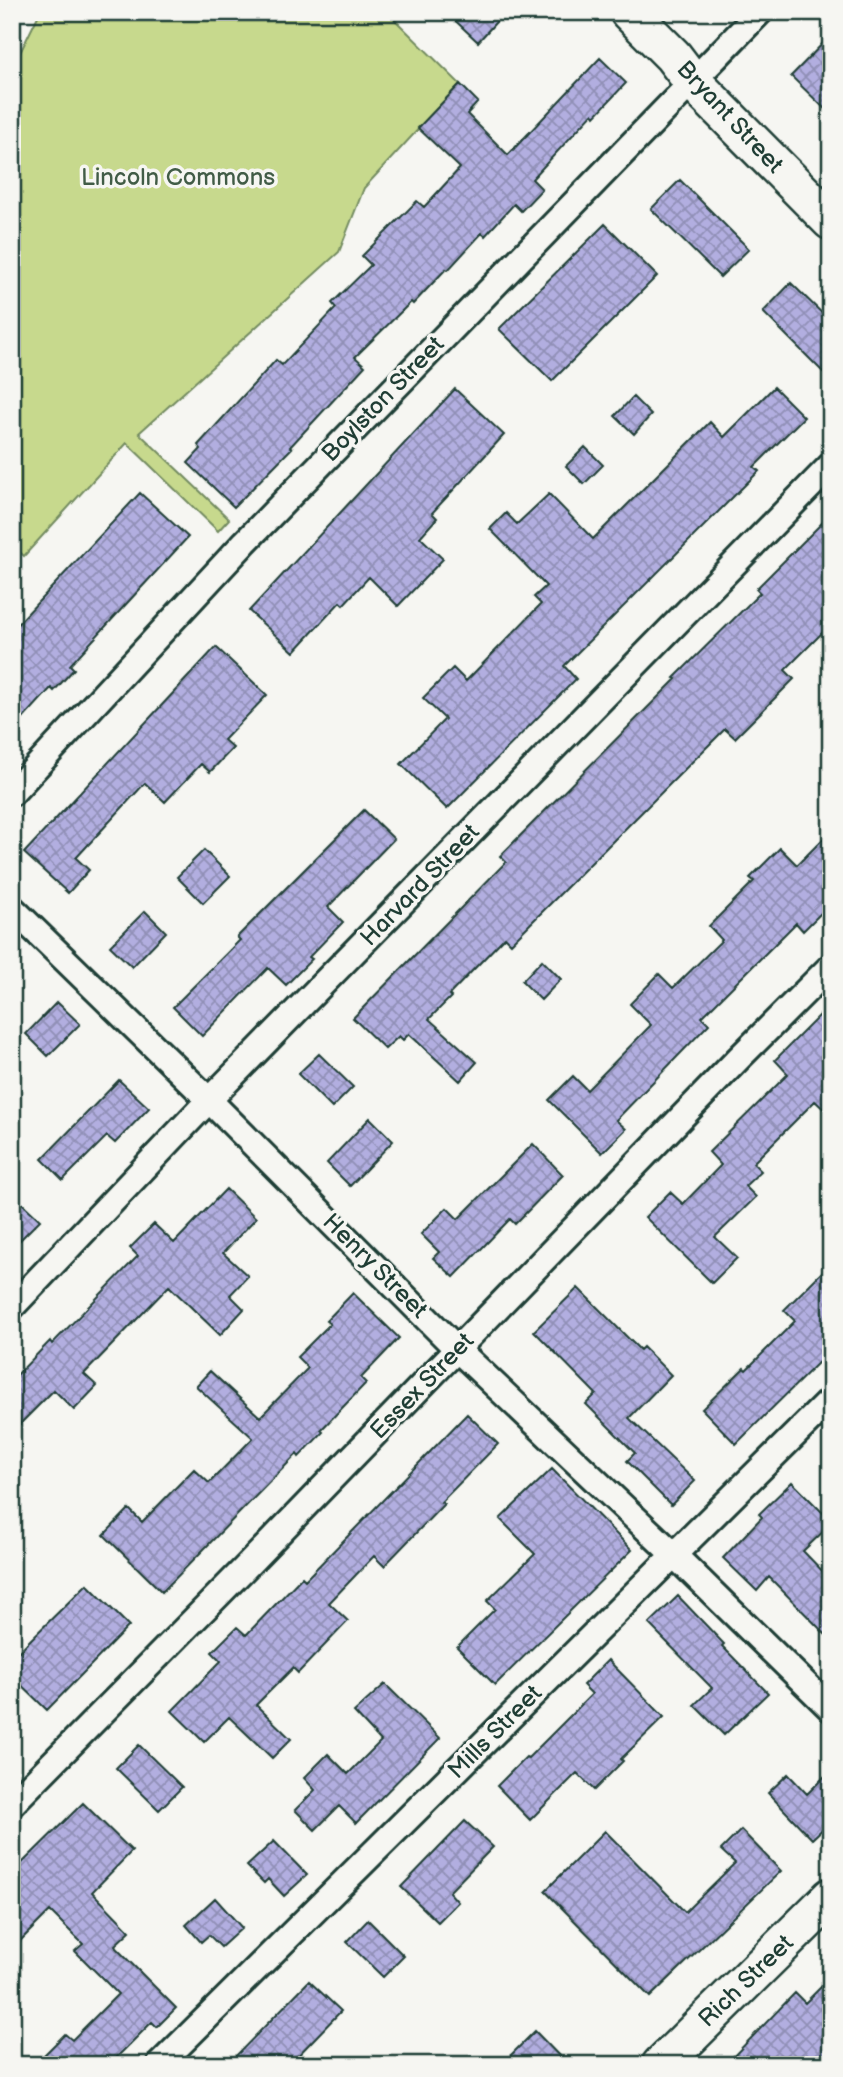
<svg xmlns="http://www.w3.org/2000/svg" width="843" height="2077" font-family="'Balsamiq Sans',sans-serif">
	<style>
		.park { fill: #c7d98d; stroke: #738b60; stroke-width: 2 }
		.building { fill: url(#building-cross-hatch); stroke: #1f3d34; stroke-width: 2 }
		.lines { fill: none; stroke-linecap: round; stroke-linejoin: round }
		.street-casing { stroke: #1f3d34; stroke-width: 30 }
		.secondary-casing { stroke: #1f3d34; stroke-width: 42 }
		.street { stroke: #f6f6f2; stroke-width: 24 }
		.secondary { stroke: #f6f6f2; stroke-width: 37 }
		.labels { text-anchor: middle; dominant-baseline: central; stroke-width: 7; stroke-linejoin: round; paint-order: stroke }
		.street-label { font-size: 24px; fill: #1f3d34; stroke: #f6f6f2 }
		.park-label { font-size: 24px; fill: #415c46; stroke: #f6f6f2 }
	</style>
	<defs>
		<pattern id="building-cross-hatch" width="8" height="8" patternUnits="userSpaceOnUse" patternTransform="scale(1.75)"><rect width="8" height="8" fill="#b2aee0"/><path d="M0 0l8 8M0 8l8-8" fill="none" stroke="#908fb6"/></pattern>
	</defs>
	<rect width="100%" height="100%" fill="#f6f6f2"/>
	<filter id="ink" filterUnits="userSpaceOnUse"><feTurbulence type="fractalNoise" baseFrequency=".0143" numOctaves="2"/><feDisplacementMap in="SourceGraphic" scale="14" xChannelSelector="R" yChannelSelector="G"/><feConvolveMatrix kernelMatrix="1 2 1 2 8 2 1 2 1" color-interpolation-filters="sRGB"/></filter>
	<g filter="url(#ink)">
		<path class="park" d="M40,12H387L460,84L364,188L339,252L139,433L229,519L218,531L127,443L24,556L12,545V69Z"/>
		<path class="building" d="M446,12H505L478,42Z
			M831,35V115L791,76Z
			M600,58L626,83L595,116L593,113L532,179L542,189L521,211L514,204L485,236L482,233L448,270L446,269L413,304L411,302L355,357L365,366L290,447L292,448L234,507L188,463L201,449L198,445L276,360L282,365L336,308L332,303L371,265L362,256L417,201L424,207L460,168L418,128L460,84L478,102L467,114L508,155Z
			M680,180L749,249L720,277L651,209Z
			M605,224L657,276L552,381L499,329Z
			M791,283L831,322V380L763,312Z
			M774,387L804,417L754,467L759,471L564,666L576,679L447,809L401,764L445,719L423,698L453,668L466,681L541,604L534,597L546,586L490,529L506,513L517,524L549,494L593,539L710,422L724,437Z
			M455,389L504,435L432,513L437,518L420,537L443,559L398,606L369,577L343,605L340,602L294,652L249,611Z
			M633,397L651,415L634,434L615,416Z
			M585,447L603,465L584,484L566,466Z
			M140,493L188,537L70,665L74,669L54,691L51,688L12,731V630Z
			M831,514V624L785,670L794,679L735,738L725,729L511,943L505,937L449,995L451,997L429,1019L477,1062L460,1081L409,1034L403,1040L399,1036L385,1049L353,1018L506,862L500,856L676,679L674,678L760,593L756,589Z
			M216,647L267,695L224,740L233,748L210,772L201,764L165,802L145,783L76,858L89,870L68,893L24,853Z
			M364,810L394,839L328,907L343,922L309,957L312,959L286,985L268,968L202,1036L173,1007L240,940L237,937Z
			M831,831V903L803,931L796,923L702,1017L709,1024L616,1120L626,1129L602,1153L549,1100L573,1076L587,1090L651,1025L630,1004L659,974L673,988L722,940L709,926L754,881L750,878L780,848L797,865Z
			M204,850L230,876L203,903L177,877Z
			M145,911L166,932L132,967L110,946Z
			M542,960L561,979L541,1000L522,981Z
			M57,1002L80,1024L48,1056L26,1034Z
			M831,1004V1116L815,1101L753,1163L761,1171L745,1186L756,1197L715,1237L737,1258L712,1283L645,1217L670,1192L683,1204L721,1165L709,1152L788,1074L775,1060Z
			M319,1054L353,1087L332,1108L298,1074Z
			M119,1080L149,1108L115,1143L107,1136L63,1180L42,1159Z
			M370,1118L393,1141L350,1186L327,1163Z
			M533,1144L563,1175L515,1224L510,1219L454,1277L433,1258L439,1252L421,1234L447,1208L458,1219Z
			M226,1189L256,1218L223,1253L248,1276L230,1295L244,1309L220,1335L169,1286L84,1374L97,1386L74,1410L54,1390L12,1432V1380L50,1341L52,1344L138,1256L130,1248L154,1224L174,1243Z
			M12,1194L40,1220L12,1248Z
			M831,1263V1350L736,1444L702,1409L744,1368L746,1370L795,1321L784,1310Z
			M578,1288L640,1350L643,1347L671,1375L629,1418L695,1481L671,1505L627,1461L635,1453L586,1404L596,1394L534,1331Z
			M353,1293L399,1338L361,1378L366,1383L321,1430L323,1432L299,1457L297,1454L162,1592L104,1535L129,1509L142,1522L194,1469L209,1483L253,1438L196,1386L210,1371L260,1417L308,1368L297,1357L330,1324L326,1321Z
			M467,1414L498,1444L441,1502L444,1504L384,1566L374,1556L329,1603L348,1621L298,1673L293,1668L256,1705L291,1739L272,1758L229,1717L204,1742L172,1711L221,1661L212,1652L237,1627L246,1635L302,1577L305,1580Z
			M552,1469L632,1550L495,1685L457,1647L495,1609L487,1601L535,1554L500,1519Z
			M792,1482L831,1521V1524L803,1551L831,1580V1640L769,1577L757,1591L723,1558L762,1517L759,1514Z
			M87,1584L129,1626L47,1710L12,1676V1658Z
			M678,1596L724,1644L722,1646L768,1693L724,1735L694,1705L712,1688L649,1624Z
			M608,1660L664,1717L621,1759L623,1761L594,1790L577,1773L530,1820L497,1786L526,1757L528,1758L592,1694L583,1685Z
			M385,1684L440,1738L356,1823L339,1806L315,1830L295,1810L315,1790L304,1778L328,1754L348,1774L381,1741L354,1712Z
			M139,1745L182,1787L159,1810L116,1768Z
			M831,1770V1821L812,1839L768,1793L788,1774L807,1794Z
			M83,1803L132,1851L92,1892L130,1931L115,1945L116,1948L176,2008L157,2027L152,2022L109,2065H34L65,2034L72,2040L118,1994L75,1951L83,1944L50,1911L12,1949V1873Z
			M465,1821L493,1847L449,1892L458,1902L438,1922L401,1887Z
			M741,1830L781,1871L650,1997L545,1891L605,1831L685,1912L735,1863L721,1850Z
			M274,1841L307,1875L284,1896L268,1879L264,1883L247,1866Z
			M215,1898L242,1928L221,1947L209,1935L201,1942L186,1925Z
			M368,1920L404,1956L383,1977L347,1942Z
			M831,1977V2058L824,2065H725L795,1993L805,2003Z
			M309,1981L341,2011L289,2065H227Z
			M535,2031L568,2065H501Z"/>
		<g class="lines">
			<g class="street-casing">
				<path id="street" d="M12,793L245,542L760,12
					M12,908L209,1100L457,1349L674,1555L831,1709
					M12,1307L209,1100L831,465
					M12,1804L244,1569L739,1058L831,966
					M159,2065L831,1399"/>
			</g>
			<g class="secondary-casing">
				<path id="secondary" d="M629,12L673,56L692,81L831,221
					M661,2065L831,1897"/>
			</g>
			<use href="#street" class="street"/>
			<use href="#secondary" class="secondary"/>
		</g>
	</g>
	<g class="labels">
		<g class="street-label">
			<text transform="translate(730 117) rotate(47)">Bryant Street</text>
			<text transform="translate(383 399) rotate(-46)">Boylston Street</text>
			<text transform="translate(420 885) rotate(-46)">Harvard Street</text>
			<text transform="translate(375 1266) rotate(45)">Henry Street</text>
			<text transform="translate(422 1386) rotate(-46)">Essex Street</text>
			<text transform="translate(495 1732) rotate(-45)">Mills Street</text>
			<text transform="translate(746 1981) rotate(-44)">Rich Street</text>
		</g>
		<g class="park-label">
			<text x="178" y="177">Lincoln Commons</text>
		</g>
	</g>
	<rect width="843" height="2077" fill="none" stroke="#f6f6f2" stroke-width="42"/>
	<rect x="21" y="21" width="801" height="2035" fill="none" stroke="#1f3d34" stroke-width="2.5" filter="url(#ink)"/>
</svg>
